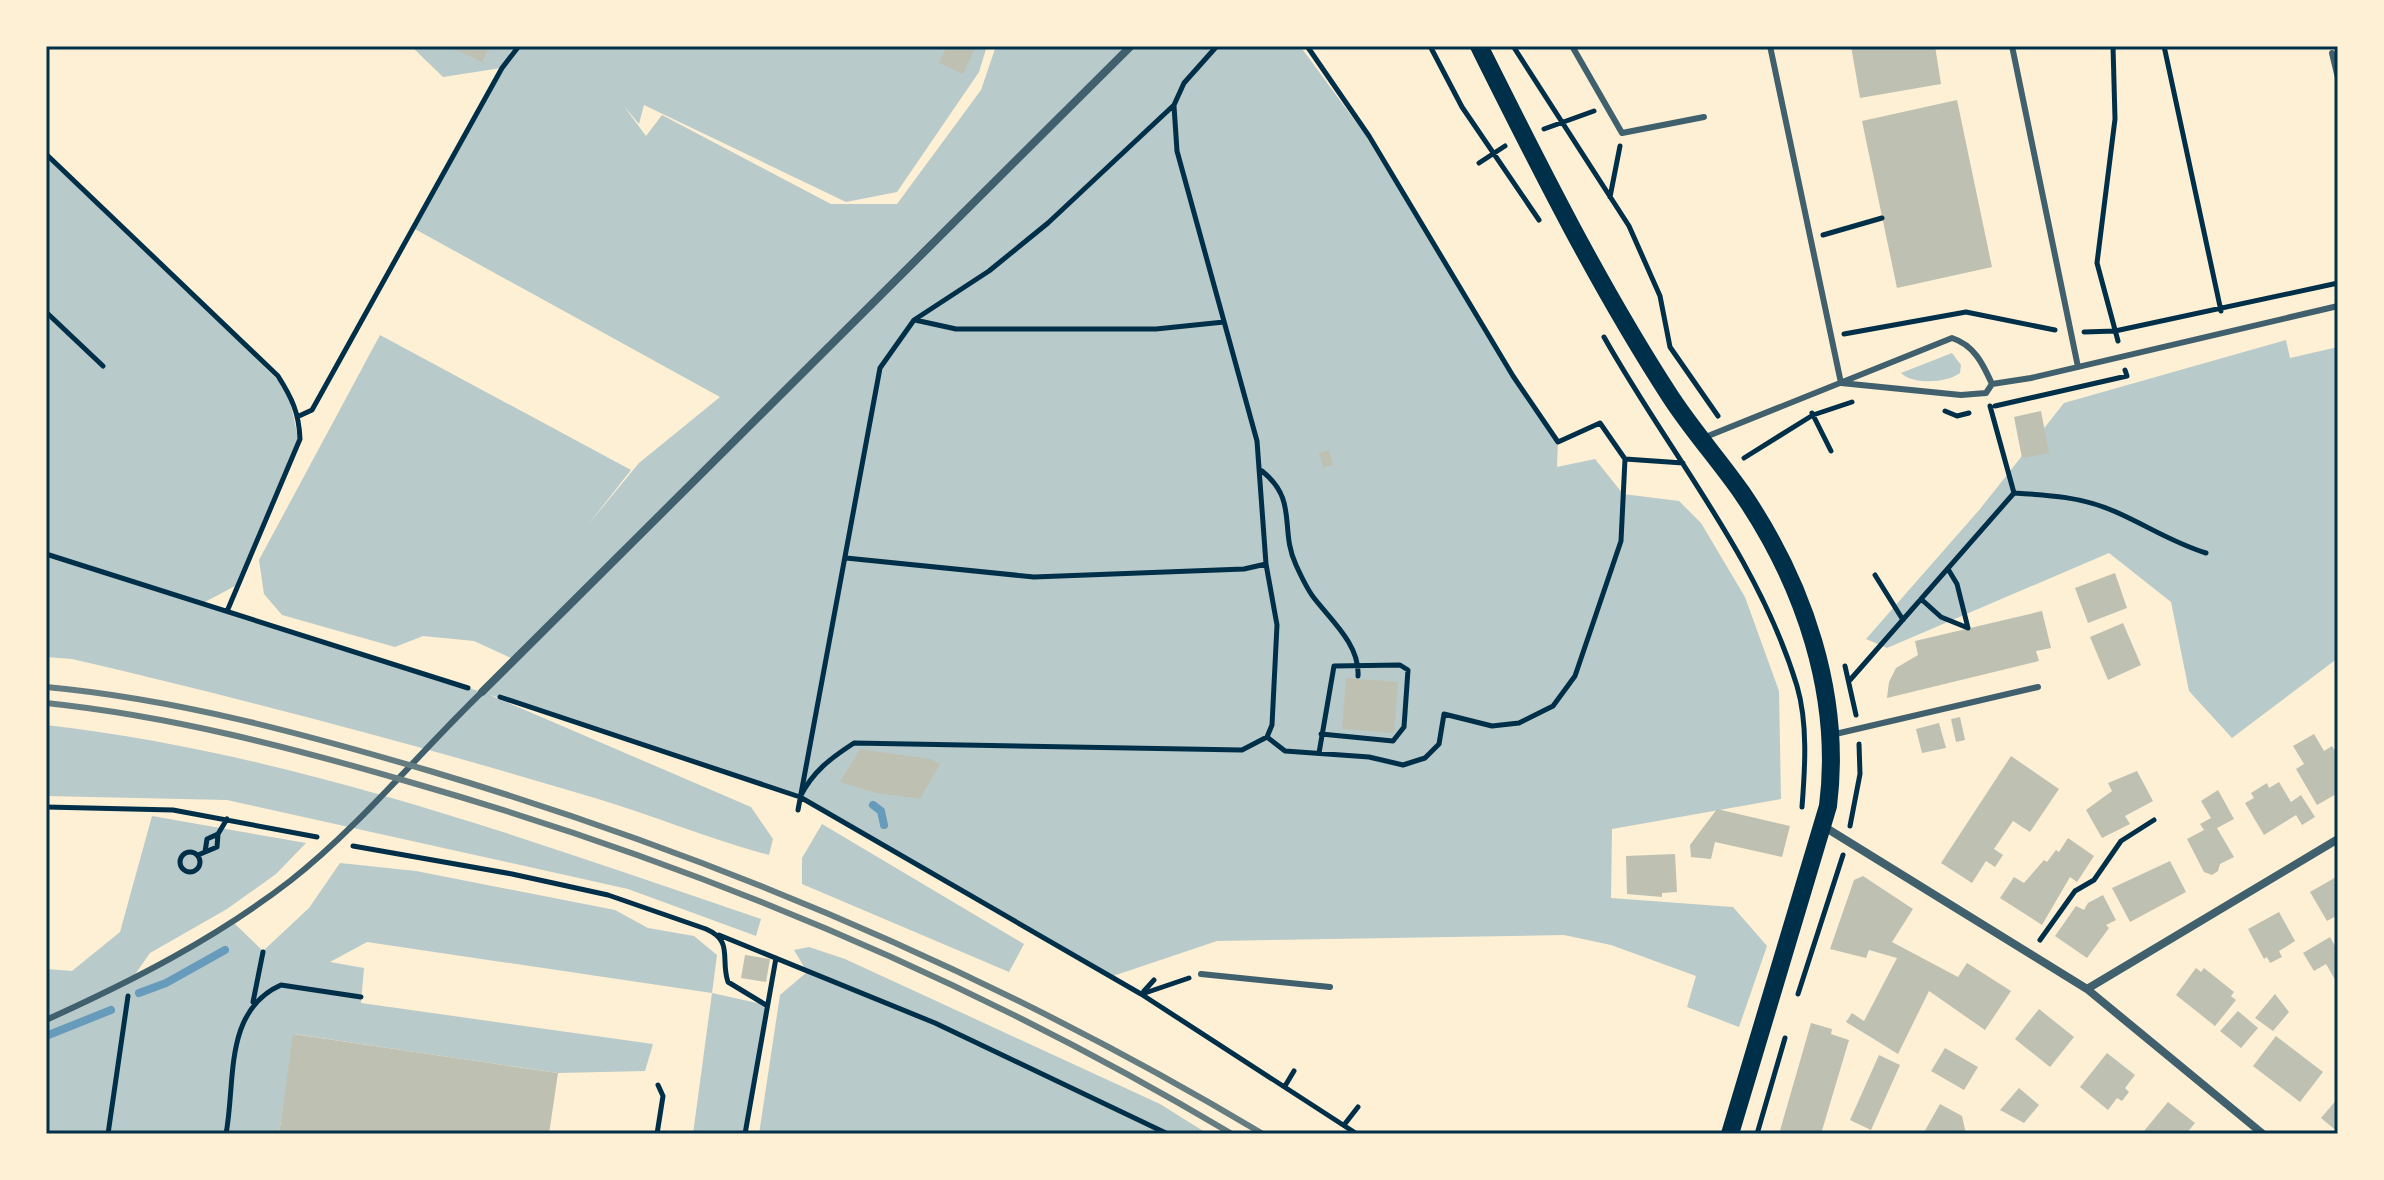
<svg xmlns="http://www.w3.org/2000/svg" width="2384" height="1180" font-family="'Nunito Sans',sans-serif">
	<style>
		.green { fill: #b9caca }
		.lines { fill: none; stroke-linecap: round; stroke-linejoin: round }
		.stream { stroke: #669bbc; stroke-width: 8 }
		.building { fill: #bec0b2 }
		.path { stroke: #003049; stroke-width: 5 }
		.service { stroke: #3f606c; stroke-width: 6 }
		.minor { stroke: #3f606c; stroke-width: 8 }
		.primary { stroke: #003049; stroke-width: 18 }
		.rail { stroke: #657d81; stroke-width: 6 }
		.neatline { fill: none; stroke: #003049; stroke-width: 3 }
	</style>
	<rect width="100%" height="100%" fill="#fdf0d5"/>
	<path class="green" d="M411,46H987L979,72L897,192L846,202L644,105L639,124L623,105L646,136L662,115L831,204H897L981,90L996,46H1300L1364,133L1513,376L1558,442L1557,467L1595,459L1623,494L1679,501L1701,523L1745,597L1779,691L1781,799L1612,829L1611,898L1733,907L1767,946L1739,1027L1687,1007L1696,976L1611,945L1564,935L1217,941L1110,977L800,797L533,707L490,695L751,807L773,839L769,855C710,839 654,816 595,798C422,746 248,700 72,659L46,657V154L288,390L298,438L235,586L203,603L367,658L482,692L513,659L474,641L423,636L395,647L282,615L264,594L259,560L380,335L631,470L587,526L639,463L720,397L413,228L501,68L443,77Z
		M2286,340L2290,358L2338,347V658L2232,738L2189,691L2171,602L2109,553L1887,648L1866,639L1980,509L2064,403Z
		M1952,353L1961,365L1960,373C1947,383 1913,385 1901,373Z
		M46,725C291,753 529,840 761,919L756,936L628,889L227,800L46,796Z
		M152,816L306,843L276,874L227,909L150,953L131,980L234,923L263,951L309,908L340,863L416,871L615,910L648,928L694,936L717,955L712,993L766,1005L745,1134H693L712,993L367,942L330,962L364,968L361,1003L653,1044L645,1071L558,1073L294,1034L279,1134H46V969L72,971L120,932Z
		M822,824L1024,944L1009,972L802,884V858Z
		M809,947L845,959L1160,1104L1208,1134H759L780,995L807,972L794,950Z"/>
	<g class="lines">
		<path class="stream" d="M873,805L881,811L884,825
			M139,993L166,983L225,950
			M46,1036L111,1010"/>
	</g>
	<path class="building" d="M448,46H490L482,62Z
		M947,46H976L963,74L939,63Z
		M1851,46H1935L1941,84L1860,98Z
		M1957,100L1992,267L1897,288L1862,121Z
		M2041,411L2049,453L2022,458L2014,417Z
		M1329,450L1333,465L1323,468L1319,453Z
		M2115,573L2127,608L2088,623L2075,588Z
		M2042,611L2051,648L2036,651L2039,661L1887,698L1889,682L1896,668L1918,655L1915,641Z
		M2123,623L2141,665L2108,680L2090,637Z
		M1346,678L1398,682L1394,733L1342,729Z
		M1960,717L1965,740L1956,742L1951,719Z
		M1939,723L1946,748L1922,753L1916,729Z
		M2314,734L2324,751L2332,746L2338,755V793L2317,805L2296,769L2304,764L2293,746Z
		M860,749L930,759L940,764L920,799L876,793L840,782Z
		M2011,756L2059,789L2030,832L2013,821L1994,849L2003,855L1995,867L1986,861L1972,883L1941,863Z
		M2137,771L2153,801L2125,816L2130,824L2102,838L2086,810L2112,791L2108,783Z
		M2279,782L2291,802L2301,795L2315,817L2302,825L2296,815L2264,835L2245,803L2254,798L2251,793L2267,783L2269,788Z
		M2218,790L2234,819L2217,828L2234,857L2220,864L2218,871L2212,875L2204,872L2187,839L2204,830L2200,824L2211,818L2201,801Z
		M1717,809L1790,826L1782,857L1715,842L1711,859L1691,857L1690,845Z
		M2068,838L2094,856L2077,882L2070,877L2042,925L2000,898L2014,877L2024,883L2044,860L2047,862L2056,850L2059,852Z
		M1675,854L1677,892L1662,893V897L1627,894L1626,856Z
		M2170,861L2186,892L2130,922L2112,888Z
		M1863,876L1913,909L1892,942L1958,977L1967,963L2011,991L1985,1030L1929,991L1898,1054L1846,1022L1852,1013L1864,1021L1897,958L1869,950L1866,958L1830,949L1854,880Z
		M2338,876V915L2327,921L2310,892Z
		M2103,895L2116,920L2106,925L2109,928L2087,958L2055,936L2076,906L2084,910L2088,903Z
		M2279,912L2295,941L2279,951L2282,957L2270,963L2267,957L2264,959L2248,929Z
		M2330,937L2338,951V985L2326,964L2314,971L2303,953Z
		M745,955L770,959L766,982L741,978Z
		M2196,968L2201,972L2204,968L2234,992L2231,996L2236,1000L2215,1026L2176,995Z
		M2275,994L2289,1012L2273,1031L2255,1018Z
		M2039,1009L2074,1037L2050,1067L2015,1039Z
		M2238,1011L2258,1028L2241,1048L2220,1031Z
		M1811,1023L1832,1029L1831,1034L1849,1040L1821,1134H1779Z
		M293,1034L558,1073L549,1134H279Z
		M2276,1036L2323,1072L2300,1102L2253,1066Z
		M1945,1048L1978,1067L1964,1090L1931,1071Z
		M2107,1053L2135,1075L2125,1088L2129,1092L2122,1101L2117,1098L2108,1110L2080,1087Z
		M1879,1055L1900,1065L1871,1130L1850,1120Z
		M2019,1088L2039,1105L2024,1123L2000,1110Z
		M2338,1098V1132L2321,1118Z
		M2168,1102L2195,1123L2186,1134H2148L2144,1131Z
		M1940,1104L1962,1116L1966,1134H1923Z"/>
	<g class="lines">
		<path class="path" d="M1430,46L1462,107L1539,220
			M1513,46L1629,226L1660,296L1670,347L1718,416
			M2113,46L2115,119L2097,263L2118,341
			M2164,46L2221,311
			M1174,106L1177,151L1257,441L1266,564L1277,625L1272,725L1267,737
			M1544,129L1594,111
			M46,154L278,376C292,398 299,413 300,439L228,609
			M1479,163L1505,146
			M1610,197L1620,146
			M1823,235L1882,218
			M46,312L103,366
			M915,320L956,329H1156L1224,322
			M2084,332L2115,331L2338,283
			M1844,334L1966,312L2055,330
			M1604,337C1669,453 1758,557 1797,686C1808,723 1805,769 1802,807
			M1995,406L2127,376L2125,370
			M1945,411L1957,416L1969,413
			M1812,413L1831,451
			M299,416L312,410L502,68L519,46
			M1744,458L1813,415L1852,402
			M1625,459L1683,463
			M1262,471C1299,501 1279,529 1296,565C1301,576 1307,589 1314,598C1331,620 1360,645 1358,676
			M2014,493C2049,495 2083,497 2116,512C2148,526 2171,542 2206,553
			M46,554L468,688
			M846,558L1034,577L1244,569L1266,564
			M1875,575L1903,620
			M1921,599L1941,617L1968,628L1957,584L1948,569
			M1845,666L1856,715
			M1850,680L2014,493L1990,406
			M500,697L800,797L1141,994L1357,1134
			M1319,753L1334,666L1400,665L1408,670L1404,727L1393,741L1321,734
			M800,797C813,771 831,758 854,743L1242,750L1267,737L1285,751L1369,757L1403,765L1425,758L1439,744L1444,714L1492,726L1519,723L1553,706L1575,676L1621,541L1625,459L1600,423L1558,442L1513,376L1369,136L1307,46
			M46,807L173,810L317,837
			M798,810L880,368L914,320L989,271L1048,223L1174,105L1184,83L1217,46
			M1850,826L1860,774L1859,744
			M353,846L512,874L608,895L706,929C734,941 720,959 728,982L766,1005
			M205,852L207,839L218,834
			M180 862a10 10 0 1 1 20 0a10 10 0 1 1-20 0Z
			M198,855L217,847L218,834L227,819
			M719,935L935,1023L1168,1134
			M2040,940L2075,891L2094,880L2121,841L2154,820
			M1144,991L1154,980
			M1142,994L1189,978
			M1798,994L1843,855
			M253,1002L263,952
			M1285,1086L1294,1071
			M1344,1125L1358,1107
			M108,1134L128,996
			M226,1134C236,1081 223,1011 281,985L361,997
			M657,1134L663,1096L658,1085
			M745,1134L776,958
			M1757,1134L1785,1038"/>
		<path class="service" d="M1572,46L1622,133L1704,117
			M1770,46L1841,383
			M2012,46L2078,367
			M2332,53L2338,78
			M1841,383L1961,395L1986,393L1992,384L2031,378L2338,306
			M1703,438L1952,338C1974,345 1983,364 1992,384
			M1831,735L2038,687
			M1201,974L1330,987
			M46,1020C132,981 215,939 290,881C360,826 418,754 482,692"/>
		<path class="minor" d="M482,692L1131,46
			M1823,826L2087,989L2263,1134
			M2087,989L2338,839"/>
		<path class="primary" d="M1479,46C1538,164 1598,285 1670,396C1692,430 1719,460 1742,493C1804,584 1842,695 1828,806L1730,1134"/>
		<path class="rail" d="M46,687C177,699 304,734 430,771C722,858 1002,978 1263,1134
			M46,703C171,716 293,748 413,783C699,865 977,982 1232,1134"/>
	</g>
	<rect width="2384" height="1180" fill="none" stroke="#fdf0d5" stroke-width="96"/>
	<rect x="48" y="48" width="2288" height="1084" class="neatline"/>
</svg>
